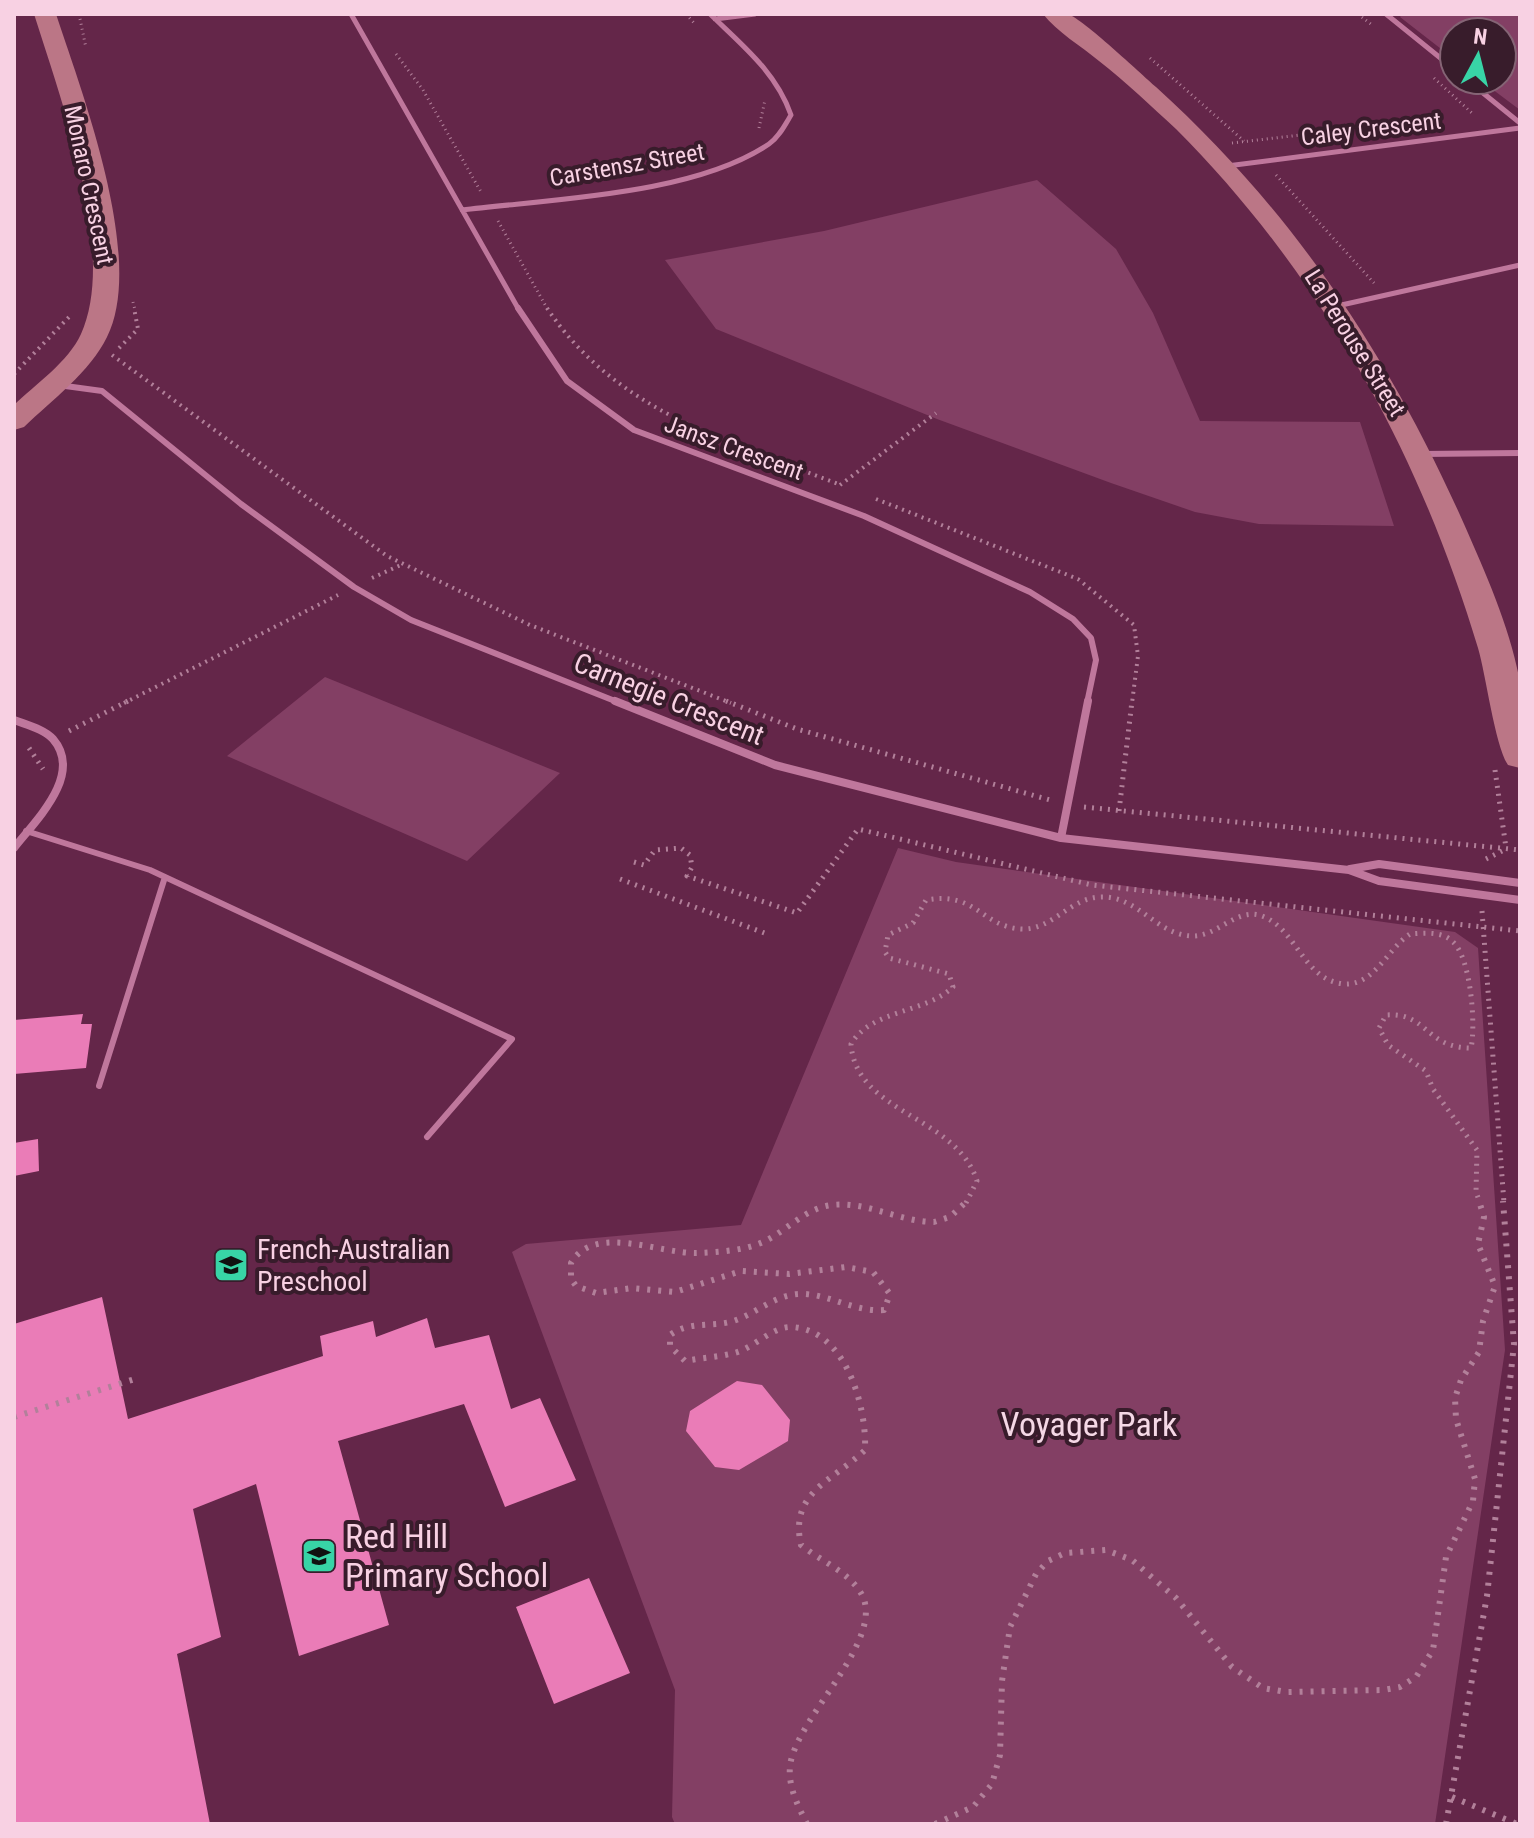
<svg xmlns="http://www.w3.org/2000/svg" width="1534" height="1838" font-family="'Roboto Condensed',sans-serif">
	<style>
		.green { fill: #833f64 }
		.building { fill: #ea7cb7 }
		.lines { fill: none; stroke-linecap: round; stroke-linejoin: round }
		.path-far3 { stroke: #b2809a; stroke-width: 3; stroke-dasharray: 1 4; stroke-linecap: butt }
		.path-far2 { stroke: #b2809a; stroke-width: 4; stroke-dasharray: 2 5; stroke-linecap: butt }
		.path-far1 { stroke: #b2809a; stroke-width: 5; stroke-dasharray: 2 6; stroke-linecap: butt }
		.path { stroke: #b2809a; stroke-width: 6; stroke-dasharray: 3 8; stroke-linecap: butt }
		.lane { stroke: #bf779c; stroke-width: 6 }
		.street-far2 { stroke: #bf779c; stroke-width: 5 }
		.street-far1 { stroke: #bf779c; stroke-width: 6 }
		.street { stroke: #bf779c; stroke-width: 8 }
		.secondary { fill: #bb7686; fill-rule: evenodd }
		.labels { text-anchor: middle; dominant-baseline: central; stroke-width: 8; stroke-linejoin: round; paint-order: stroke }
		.far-street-label { font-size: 24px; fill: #f8d1e3; stroke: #381c2b }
		.street-label { font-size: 28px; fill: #f8d1e3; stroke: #381c2b }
		.poi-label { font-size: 28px; fill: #f8d1e3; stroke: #381c2b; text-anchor: start }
		.near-park-label { font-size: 34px; fill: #f5d8e6; stroke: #381c2b }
		.near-poi-label { font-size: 34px; fill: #f8d1e3; stroke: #381c2b; text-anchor: start }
	</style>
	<rect width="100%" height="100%" fill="#642649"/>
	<path class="green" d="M1402,14L1520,15V110L1480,80H1502V32H1454V59L1400,17Z
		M1037,180L1116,249L1153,313L1200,421L1360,422L1394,526L1259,524L1195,512L1111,483L937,419L716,329L665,260L824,231Z
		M325,677L560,773L467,861L227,756Z
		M898,848L956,862L1455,932L1478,948L1505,1350L1435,1824H675L672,1817L675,1690L512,1252L526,1244L741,1225Z"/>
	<path class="building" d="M83,1014L81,1024H92L86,1068L14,1074V1020Z
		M38,1139L39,1171L14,1176V1143Z
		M102,1297L128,1419L323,1356L320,1336L373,1321L376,1337L427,1318L435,1348L489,1335L511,1409L540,1398L576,1480L505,1507L464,1404L338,1441L389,1625L299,1656L256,1484L193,1509L221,1637L177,1654L210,1824H14V1324Z
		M737,1381L762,1385L790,1420L788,1441L739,1470L715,1467L686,1431L690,1411Z
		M589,1578L630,1673L554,1704L516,1607Z"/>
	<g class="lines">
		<path class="path-far3" d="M79,14L86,48
			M686,14L696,25
			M1358,14L1372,25
			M396,54L423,90L481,192
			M1150,58L1244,141
			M1434,78L1474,115
			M759,128L765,100
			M1232,143L1369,127
			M1276,175L1374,283
			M498,221L548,310
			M133,302L135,310"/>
		<path class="path-far2" d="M547,308C616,412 730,442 841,485
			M119,348L138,329L134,308
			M112,355L387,556L530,625L731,703
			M14,374L69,317
			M840,485L936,413
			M876,499L1078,579L1134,625L1138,656L1132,703
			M372,578L403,564
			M124,703L338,595"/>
		<path class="path-far1" d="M726,701L797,729L1050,800
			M69,731L128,701
			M29,748L43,769
			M1495,770L1506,848
			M1084,807L1520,850
			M1119,811L1132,701
			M1486,859L1506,849
			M634,862L644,865L655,850L681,848L690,855L692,867L687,876L797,913L858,829L1092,885L1520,931
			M620,879L767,934
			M1482,911L1504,1203
			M966,1203L977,1181C956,1115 856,1114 851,1044C872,1009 924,1014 953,987L949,974L889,958L885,952L888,935L913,923L926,900C977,891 981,927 1022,929C1052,930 1070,898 1100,897C1138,895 1157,936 1193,936C1218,936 1237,907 1262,916C1297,929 1303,980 1344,984C1374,986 1388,948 1410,934C1424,933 1443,931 1453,942C1471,958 1476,1026 1471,1048C1425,1048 1428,1012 1386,1015L1379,1028L1388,1045L1426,1071L1433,1089L1477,1150L1476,1192L1480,1203"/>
		<path class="path" d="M14,1417L138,1378
			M1452,1797L1517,1824
			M807,1824C798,1806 788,1787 790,1766C796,1716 892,1635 859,1590C845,1570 819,1560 801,1545C789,1492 833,1481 865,1450C867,1406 845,1327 789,1327C771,1328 752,1349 734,1353C718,1357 701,1358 685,1361L670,1346V1335C689,1321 709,1327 730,1322C756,1315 776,1292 805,1294C833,1296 855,1312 884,1310L890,1294L873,1272L846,1267L789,1274L741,1271L675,1292L632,1288L596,1293L576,1286L571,1279V1263C594,1223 660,1254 697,1253C718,1252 743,1251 763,1242C787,1231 805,1208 832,1205C867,1201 900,1222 934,1222L950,1217L967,1201
			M935,1824L973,1807L992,1784L1000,1755L1002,1681L1010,1627L1036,1574L1048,1561L1065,1553L1106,1550L1132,1560L1176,1598L1232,1667L1263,1688L1286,1692L1383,1690L1400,1687L1416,1677L1433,1650L1446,1557L1473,1501L1475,1479L1456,1419L1455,1398L1461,1380L1479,1352L1483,1321L1495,1286L1478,1244L1484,1217L1479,1201
			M1446,1824L1487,1596L1514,1344L1503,1201"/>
		<path class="lane" d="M26,831L150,870L512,1039L427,1137
			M99,1086L165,877"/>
		<path class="street-far2" d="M351,14L519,310
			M1386,14L1454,69
			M715,19L755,14
			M1467,80L1520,123
			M1227,166L1520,128
			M462,210C551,199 694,195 769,144C779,137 785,125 791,115C776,72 742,45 710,14
			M1337,306L1520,265"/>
		<path class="street-far1" d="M518,308L567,381L634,430L864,516L1030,592L1073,619L1091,638L1096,660L1087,703
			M58,385L102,391L241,504L354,587L411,620L620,703
			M1422,454L1520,453"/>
		<path class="street" d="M615,701L775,765L1061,838L1349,870L1379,881L1520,900
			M14,720C27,725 44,729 53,739C84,775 35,821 14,848
			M1061,838L1088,701
			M1350,869L1379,864L1520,883"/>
		<path class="secondary" d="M34,14H56C82,93 146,259 107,337C90,372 52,400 24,427L14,430V405C35,385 69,361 81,334C118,252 60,97 34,14Z
			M1043,14C1050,14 1061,12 1068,14C1084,20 1140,73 1156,87C1292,210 1390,357 1464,524C1485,572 1509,625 1519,677C1525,706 1520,740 1520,768L1508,765C1495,746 1486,675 1478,648C1451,558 1414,467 1368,385C1316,292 1252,205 1176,129C1151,106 1126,82 1099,61C1081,46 1057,32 1043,14Z"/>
	</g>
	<defs>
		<g id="school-square" transform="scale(1.8)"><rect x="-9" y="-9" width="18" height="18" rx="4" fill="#38d4a6" stroke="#381c2b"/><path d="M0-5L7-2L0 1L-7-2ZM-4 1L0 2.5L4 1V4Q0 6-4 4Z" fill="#111"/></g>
	</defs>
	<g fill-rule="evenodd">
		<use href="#school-square" x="231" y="1265"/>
		<use href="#school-square" x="319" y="1556"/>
	</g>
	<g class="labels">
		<g class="far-street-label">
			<text transform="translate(1371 129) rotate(-7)">Caley Crescent</text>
			<text transform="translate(627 165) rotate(-10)">Carstensz Street</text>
			<text transform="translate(89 185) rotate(78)">Monaro Crescent</text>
			<text transform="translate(1355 343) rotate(58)">La Perouse Street</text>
			<text transform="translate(734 448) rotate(20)">Jansz Crescent</text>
		</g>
		<g class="street-label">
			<text transform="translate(669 699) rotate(22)">Carnegie Crescent</text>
		</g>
		<g class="poi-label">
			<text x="257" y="1249">French-Australian<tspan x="257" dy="32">Preschool</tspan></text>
		</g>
		<g class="near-park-label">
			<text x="1089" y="1424">Voyager Park</text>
		</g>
		<g class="near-poi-label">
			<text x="345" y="1536">Red Hill<tspan x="345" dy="39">Primary School</tspan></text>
		</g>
	</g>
	<rect width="1534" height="1838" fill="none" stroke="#f8d1e3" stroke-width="32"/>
	<g transform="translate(1478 56) rotate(7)"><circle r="38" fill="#381c2b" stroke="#856475" stroke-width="2"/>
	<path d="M0-6L14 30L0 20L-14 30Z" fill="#38d4a6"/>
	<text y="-12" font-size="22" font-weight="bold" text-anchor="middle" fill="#f8d1e3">N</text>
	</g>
</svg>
